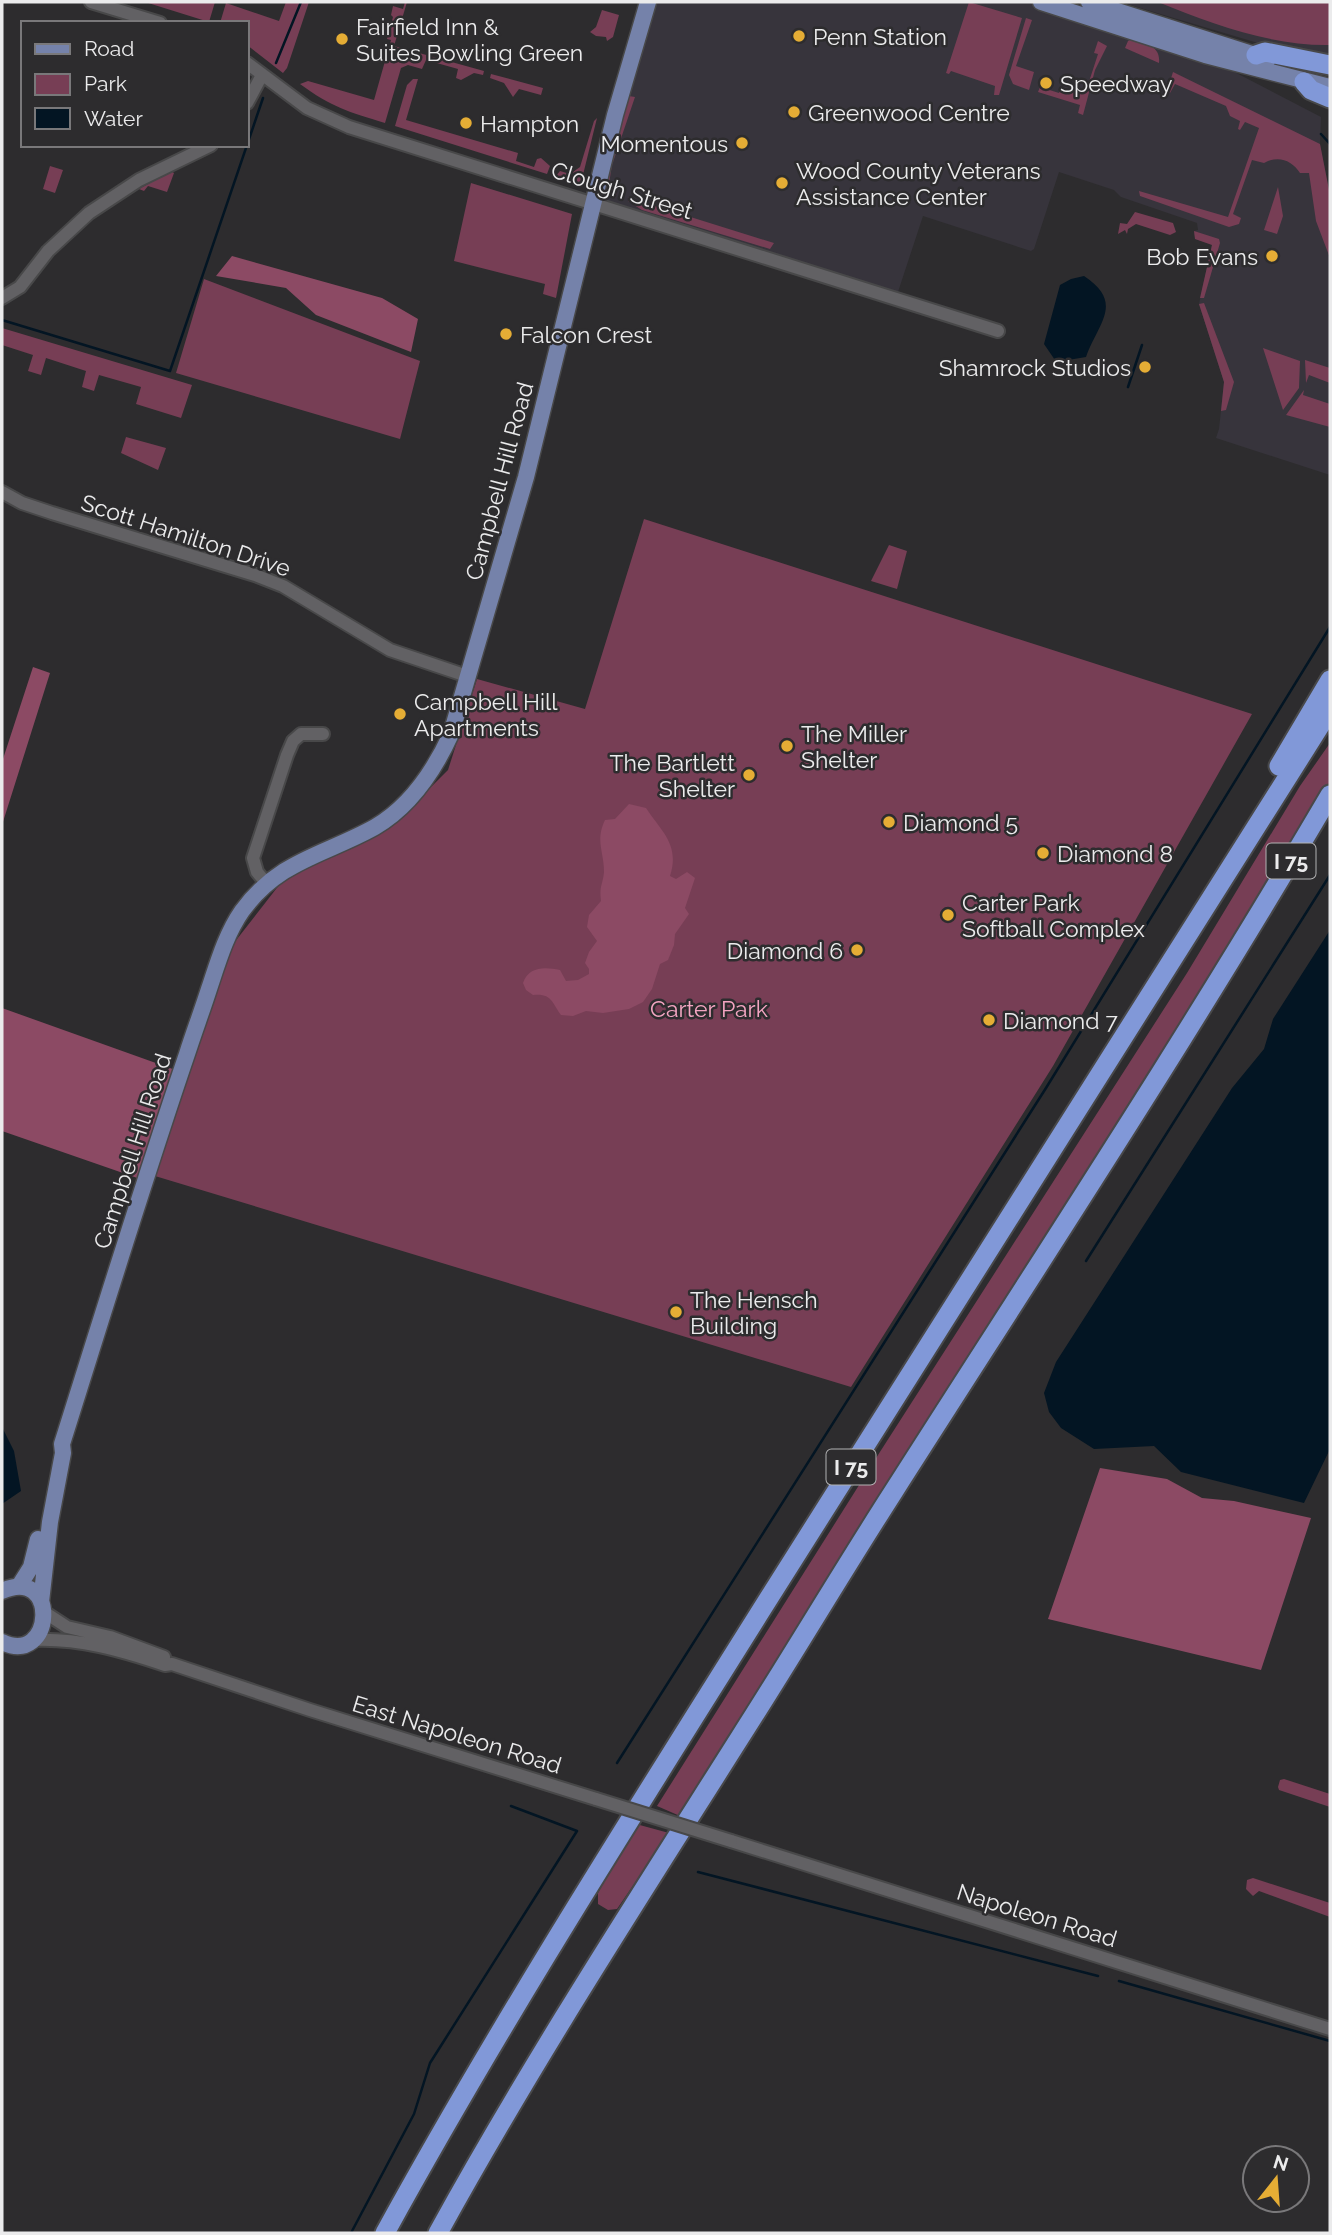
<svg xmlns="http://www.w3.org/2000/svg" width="1332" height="2235" font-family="Raleway,sans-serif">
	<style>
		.built { fill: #37343c }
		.green { fill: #773e55 }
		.forest { fill: #8c4a64 }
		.water { fill: #031523 }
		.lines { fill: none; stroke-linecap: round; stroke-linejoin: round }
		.stream { stroke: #031523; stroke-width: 2.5 }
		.minor-casing { stroke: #484849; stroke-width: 16 }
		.major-casing { stroke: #484849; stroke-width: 19 }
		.highway-casing { stroke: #484849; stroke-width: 23 }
		.minor { stroke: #626164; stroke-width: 12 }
		.major { stroke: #7582aa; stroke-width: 16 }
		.highway { stroke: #8198d8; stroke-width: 19 }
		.minor-bridge-casing { stroke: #484849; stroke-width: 16; stroke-linecap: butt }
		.minor-bridge { stroke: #626164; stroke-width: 12 }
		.poi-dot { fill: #e5ad35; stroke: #2d2c2e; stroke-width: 2.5 }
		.labels { text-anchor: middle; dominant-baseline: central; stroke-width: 5; stroke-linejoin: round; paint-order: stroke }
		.shield { fill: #2d2c2e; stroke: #b2b2b3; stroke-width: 2 }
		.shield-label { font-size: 21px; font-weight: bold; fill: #ebebec }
		.poi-label { font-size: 23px; fill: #ebebec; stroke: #2d2c2e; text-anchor: start }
		.street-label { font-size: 23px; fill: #ebebec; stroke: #2d2c2e }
		.park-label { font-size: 23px; fill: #f4a5c2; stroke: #2d2c2e }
	</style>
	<rect width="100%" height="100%" fill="#2d2c2e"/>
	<path class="built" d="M648,2H1041L1192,50L1321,117L1320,144L1330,195V475L1216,438L1219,429L1224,382L1199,304L1212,244L1195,239L1194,231L1198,230L1197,223L1121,197L1114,190L1059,172L1034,249L1031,251L923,216L896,298L593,204Z
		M1120,2H1330V56L1268,46Z"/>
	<path class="green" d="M145,2H215L209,22Z
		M286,2H309L287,68L283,73L247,45V23H220L226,3L279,21Z
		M405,2H407L394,46L484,71L483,75L474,73L461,80L456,78L458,69L426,60L422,69L408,65L401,68L385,123C349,112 331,107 300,84L308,81L374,100L391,40L387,39L393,17L391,15L393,6L403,9Z
		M969,2L1022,18L999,95H994L995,86L951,71L949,74L946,73Z
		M1158,2H1330V45C1271,46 1212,24 1158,2Z
		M602,10L619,15L613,37L607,41L606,37L596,36L590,32L596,27Z
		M1026,18L1032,20L1016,66L1034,72L1029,90L1013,84L1009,75Z
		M1131,39C1144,43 1161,45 1159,63L1125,48L1128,41Z
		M1098,41L1107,46L1095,70L1083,115L1078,113L1080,105L1038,92L1040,87L1059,93L1060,90L1074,92L1075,89L1086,91L1098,54L1094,53Z
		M1173,72L1320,144L1330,195V258L1316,221L1309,173H1300C1292,160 1278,155 1264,163L1252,160L1233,214L1241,218L1239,224L1229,227L1140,196L1139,191L1228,217L1259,128L1245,122L1240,130L1238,129L1240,121L1230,116L1226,106L1175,84L1170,93L1167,91Z
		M491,74L543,88L541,95L519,89L513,97L504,83L490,78Z
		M413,79H418L406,120L518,153L516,161L534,167L537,159L541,158L550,166L547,174L395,126L407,85Z
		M629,96L635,97L612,165L608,190L617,193L615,198L602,194L606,174Z
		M597,118L581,183L556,176L560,171L570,174L580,167L594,121Z
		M50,166L63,170L55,193L43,189Z
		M171,171L174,173L167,192L148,186L144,191L139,189Z
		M471,183L572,214L556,298L543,294L545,284L454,261Z
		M1278,187L1283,216L1277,234L1264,230Z
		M628,197L633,199L774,243L770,249L642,210L628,201Z
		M1135,212L1173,223L1176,232L1170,235L1136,224L1128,229L1127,234L1125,230L1118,234L1120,223L1127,224Z
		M1194,231L1219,239L1220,243L1204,298H1200L1212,245L1195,239Z
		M204,279L420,361L400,439L176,373Z
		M1204,303L1234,382L1226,410L1221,411L1224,382L1199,304Z
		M2,328L192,385L181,418L136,404L141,387L99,375L94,391L82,387L86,371L46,358L41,375L28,371L33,355L2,345Z
		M1263,348L1300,361L1299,388L1283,410Z
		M1305,360L1330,368V383L1309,375L1306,383Z
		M1304,390L1303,395L1330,404V427L1286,415Z
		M126,437L166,448L158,470L121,453Z
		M644,519L1252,714L1053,1066L851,1387L155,1176L198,1035L230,948L283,880L408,810L448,770L477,679L585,709Z
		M889,545L907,551L897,589L871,581Z
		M1330,743V789L680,1816L657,1806L878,1455L1187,973L1300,786Z
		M1284,1779L1330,1794V1807L1279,1790L1278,1787L1280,1780Z
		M636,1824L669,1833L617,1909L608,1910L598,1904V1893Z
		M1253,1878L1330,1903V1917L1259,1891L1253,1896L1246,1889L1247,1880Z"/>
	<path class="forest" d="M232,256L382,298L418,319L411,352L316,315L286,288L216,276Z
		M33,667L50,673L2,825V762Z
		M629,804L646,808C662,832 680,845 670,876L676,879L687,872L695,878L685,908L689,914L675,934L674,945L668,960L660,964L652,989L643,1002L629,1009L603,1013L586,1011L573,1016L561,1015C552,1003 552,993 533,995L526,990L523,983C529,966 545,967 560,970L566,981L578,980L589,974V969L585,963L589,952L597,941L587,927L589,915L601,901C599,886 603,884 604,872C604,851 595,841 605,820L615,819Z
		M2,1008L181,1072L146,1181L2,1131Z
		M1100,1468L1167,1479L1202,1498L1234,1501L1311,1518L1261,1670L1048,1619Z"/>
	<path class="water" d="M1084,276C1125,303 1098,323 1086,357L1068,360L1063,365L1057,363L1044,344L1060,285L1071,279Z
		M1330,930V1449L1304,1503L1181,1472L1154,1446L1094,1449L1061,1428L1049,1412L1044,1393L1056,1362L1232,1088L1264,1049L1273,1019Z
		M2,1427L14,1451L21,1491L2,1504Z"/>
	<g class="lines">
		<path class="stream" d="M276,63L301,2
			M1321,134L1330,144
			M2,320L170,371L263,98
			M1128,387L1142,345
			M1086,1261L1330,875
			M617,1763L1046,1088L1330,627
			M698,1872L1098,1976
			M1119,1981L1330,2041
			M351,2233L414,2114L430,2063L577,1831L511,1806"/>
		<g class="minor-casing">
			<path id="minor" d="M91,2L160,23
				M247,63L307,108L349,127L998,331
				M247,103L262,75
				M2,298L20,287L48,251L89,213L139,180L211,145
				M2,492L22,503L52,513L255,575L283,586L390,650L467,676
				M267,884L257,872L253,858L287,755L293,741L301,734H323
				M44,1612L67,1627L110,1637L164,1657
				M33,1640C79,1638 121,1650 165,1665L172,1664L310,1710L596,1799
				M731,1841L1330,2029"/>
		</g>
		<g class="major-casing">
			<path id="major" d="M1041,2L1205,55L1330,87
				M1089,2L1268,59
				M19,1586L31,1567L38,1539
				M2,1591C60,1565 54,1667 2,1642
				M41,1602L50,1522L63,1453L62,1444C103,1314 143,1183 187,1054C194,1032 202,1011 209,989C218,962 226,934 242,911C279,860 325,855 375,827C411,806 434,771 451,734L526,477L615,115L648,2"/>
		</g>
		<g class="highway-casing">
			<path id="highway" d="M1256,55L1265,52L1330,65
				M1304,82L1311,90L1330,98
				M1279,766L1330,680
				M385,2233C502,2020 633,1815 762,1609C951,1308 1141,1009 1330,710
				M438,2233C531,2064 636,1902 739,1739C791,1658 840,1575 892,1494C1040,1262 1191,1032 1330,795"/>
		</g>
		<use href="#minor" class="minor"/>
		<use href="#major" class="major"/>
		<use href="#highway" class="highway"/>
		<g class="minor-bridge-casing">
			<path id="minor-bridge" d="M596,1799L731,1841"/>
		</g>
		<use href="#minor-bridge" class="minor-bridge"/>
	</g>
	<g class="poi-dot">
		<circle cx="799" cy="36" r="7"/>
		<circle cx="342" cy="39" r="7"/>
		<circle cx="1046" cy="83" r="7"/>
		<circle cx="794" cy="112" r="7"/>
		<circle cx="466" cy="123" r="7"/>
		<circle cx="742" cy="143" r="7"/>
		<circle cx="782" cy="183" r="7"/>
		<circle cx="1272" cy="256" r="7"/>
		<circle cx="506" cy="334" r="7"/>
		<circle cx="1145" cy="367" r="7"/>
		<circle cx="400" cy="714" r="7"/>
		<circle cx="787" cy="746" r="7"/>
		<circle cx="749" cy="775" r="7"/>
		<circle cx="889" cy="822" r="7"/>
		<circle cx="1043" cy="853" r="7"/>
		<circle cx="948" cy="915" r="7"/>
		<circle cx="857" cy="950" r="7"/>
		<circle cx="989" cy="1020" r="7"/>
		<circle cx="676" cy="1312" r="7"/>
	</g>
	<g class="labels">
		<g class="shield">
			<rect x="1266.5" y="843.5" width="49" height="35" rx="5"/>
			<rect x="826.5" y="1449.5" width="49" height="35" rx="5"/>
		</g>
		<g class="shield-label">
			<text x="1291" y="861">I 75</text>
			<text x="851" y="1467">I 75</text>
		</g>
		<g class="poi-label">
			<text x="356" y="26">Fairfield Inn &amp;<tspan x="356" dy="26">Suites Bowling Green</tspan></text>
			<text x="813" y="36">Penn Station</text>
			<text x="1060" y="83">Speedway</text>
			<text x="808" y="112">Greenwood Centre</text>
			<text x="480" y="123">Hampton</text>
			<text x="728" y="143" text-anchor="end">Momentous</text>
			<text x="796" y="170">Wood County Veterans<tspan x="796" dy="26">Assistance Center</tspan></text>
			<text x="1258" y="256" text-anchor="end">Bob Evans</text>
			<text x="520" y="334">Falcon Crest</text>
			<text x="1131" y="367" text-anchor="end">Shamrock Studios</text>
			<text x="414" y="701">Campbell Hill<tspan x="414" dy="26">Apartments</tspan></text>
			<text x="801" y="733">The Miller<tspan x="801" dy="26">Shelter</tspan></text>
			<text x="735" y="762" text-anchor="end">The Bartlett<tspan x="735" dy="26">Shelter</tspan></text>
			<text x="903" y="822">Diamond 5</text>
			<text x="1057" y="853">Diamond 8</text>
			<text x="962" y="902">Carter Park<tspan x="962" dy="26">Softball Complex</tspan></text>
			<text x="843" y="950" text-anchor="end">Diamond 6</text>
			<text x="1003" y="1020">Diamond 7</text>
			<text x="690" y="1299">The Hensch<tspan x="690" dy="26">Building</tspan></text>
		</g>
		<g class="street-label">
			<text transform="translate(622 190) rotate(17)">Clough Street</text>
			<text transform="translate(499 481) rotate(-75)">Campbell Hill Road</text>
			<text transform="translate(186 535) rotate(18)">Scott Hamilton Drive</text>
			<text transform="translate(132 1151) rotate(-72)">Campbell Hill Road</text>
			<text transform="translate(457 1734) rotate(17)">East Napoleon Road</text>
			<text transform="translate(1037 1915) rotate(17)">Napoleon Road</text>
		</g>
		<g class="park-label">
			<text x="709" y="1008">Carter Park</text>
		</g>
	</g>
	<rect width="1332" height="2235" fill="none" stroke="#ebebec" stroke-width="7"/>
	<rect x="21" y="21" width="228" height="126" fill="#2d2c2e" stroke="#79787a" stroke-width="2"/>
	<rect x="35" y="44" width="35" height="10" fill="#7582aa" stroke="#79787a" stroke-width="2"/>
	<text x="84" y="56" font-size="21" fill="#ebebec">Road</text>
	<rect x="35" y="74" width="35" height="21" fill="#773e55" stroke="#79787a" stroke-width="2"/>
	<text x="84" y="91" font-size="21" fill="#ebebec">Park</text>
	<rect x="35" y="108" width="35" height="21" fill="#031523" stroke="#79787a" stroke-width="2"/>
	<text x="84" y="126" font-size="21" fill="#ebebec">Water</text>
	<g transform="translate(1276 2179) rotate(17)"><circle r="33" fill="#2d2c2e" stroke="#79787a" stroke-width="2"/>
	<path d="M0-5L12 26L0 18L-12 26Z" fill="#e5ad35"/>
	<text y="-10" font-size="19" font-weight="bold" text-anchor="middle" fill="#ebebec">N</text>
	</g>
</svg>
